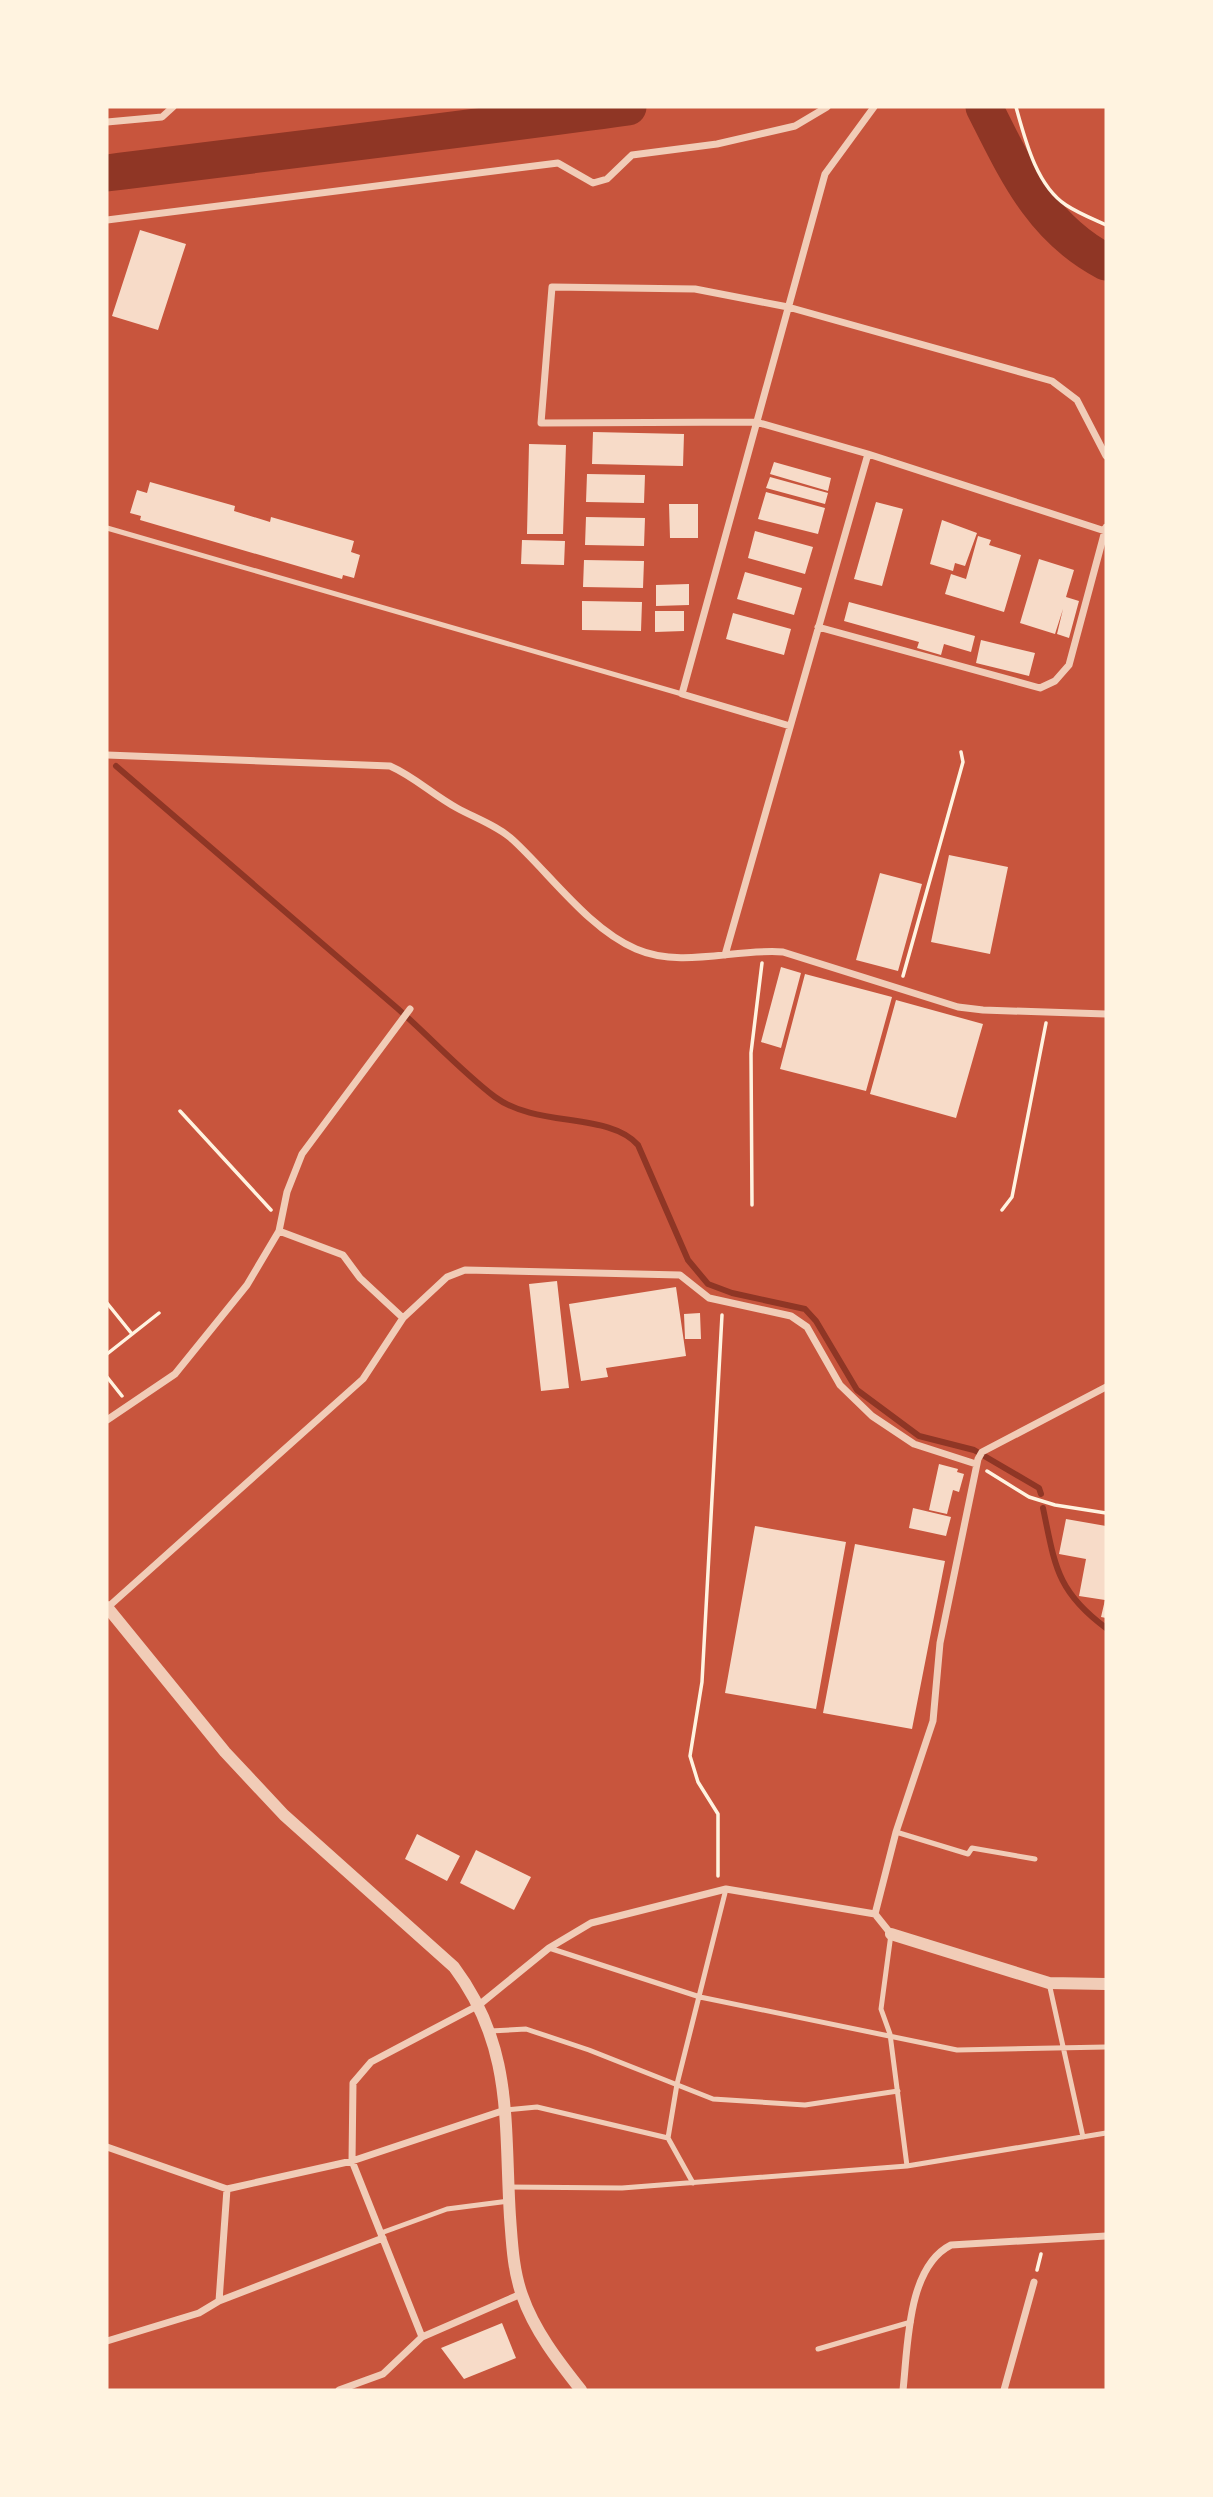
<svg xmlns="http://www.w3.org/2000/svg" width="1213" height="2497" font-family="Helvetica,sans-serif">
	<style>
		.lines { fill: none; stroke-linecap: round; stroke-linejoin: round }
		.stream { stroke: #8f3625; stroke-width: 6 }
		.river { stroke: #8f3625; stroke-width: 37 }
		.building { fill: #f7dbc8 }
		.path { stroke: #fff3e0; stroke-width: 3.5 }
		.service { stroke: #f1ccb7; stroke-width: 5 }
		.minor { stroke: #f1ccb7; stroke-width: 7 }
		.tertiary { stroke: #f1ccb7; stroke-width: 12 }
	</style>
	<rect width="100%" height="100%" fill="#c8553d"/>
	<g class="lines">
		<path class="stream" d="M116,766C210,847 304,928 397,1008C430,1037 461,1071 495,1097C537,1128 610,1112 638,1145L688,1260L708,1284L732,1293L805,1309L816,1321L857,1390L919,1436L974,1450L1039,1488L1041,1494
			M1043,1508C1055,1565 1056,1591 1106,1628"/>
		<path class="river" d="M984,107C1016,170 1041,228 1106,262
			M107,173C281,151 454,131 628,107"/>
	</g>
	<path class="building" d="M140,230L186,244L158,330L112,316Z
		M593,432L684,434L683,466L592,464Z
		M529,444L566,445L563,534H527Z
		M774,462L831,478L828,491L770,474Z
		M587,474L645,475L644,503L586,502Z
		M770,477L828,493L825,504L766,488Z
		M150,482L235,506L234,511L270,522L271,517L354,541L351,552L360,555L354,578L343,575L342,579L140,520L141,516L130,513L137,490L147,493Z
		M766,492L825,508L818,534L758,519Z
		M876,502L903,509L882,586L854,579Z
		M669,504H698V538H670Z
		M586,517L645,518L644,546L585,545Z
		M942,520L977,533L965,566L955,563L953,571L930,564Z
		M755,531L813,547L805,574L748,558Z
		M978,536L991,540L989,545L1021,555L1004,612L945,594L951,574L966,579Z
		M522,540L565,541L564,565L521,564Z
		M1039,559L1074,570L1066,597L1079,601L1069,638L1057,634L1063,609L1055,634L1020,623Z
		M584,560L644,561L643,588L583,587Z
		M745,572L802,588L794,615L737,599Z
		M689,584V605L656,606V585Z
		M582,601L642,602L641,631L582,630Z
		M849,602L975,636L971,652L944,644L941,655L917,648L919,642L844,621Z
		M655,611H684V631L655,632Z
		M733,613L791,629L784,655L726,639Z
		M981,640L1035,653L1029,676L976,663Z
		M949,855L1008,867L990,954L931,942Z
		M880,873L922,884L898,971L856,960Z
		M781,967L801,973L781,1048L761,1042Z
		M805,974L892,997L866,1091L780,1069Z
		M896,1000L983,1024L956,1118L870,1094Z
		M557,1281L569,1388L541,1391L529,1284Z
		M676,1287L686,1356L606,1368L608,1377L581,1381L569,1304Z
		M700,1313L701,1339H685L684,1314Z
		M939,1464L958,1469L957,1472L964,1474L959,1492L953,1490L947,1514L929,1510Z
		M913,1508L951,1517L946,1536L909,1528Z
		M1066,1519L1106,1526V1618L1101,1617L1105,1600L1079,1596L1086,1559L1059,1554Z
		M755,1526L846,1542L816,1709L725,1693Z
		M855,1544L945,1561L912,1729L823,1713Z
		M417,1834L460,1856L447,1881L405,1859Z
		M476,1850L531,1877L514,1910L460,1883Z
		M502,2323L516,2358L464,2379L441,2348Z"/>
	<g class="lines">
		<path class="path" d="M1016,107C1025,139 1036,185 1066,205C1078,213 1093,219 1106,225
			M903,976L963,762L961,752
			M180,1111L271,1210
			M752,1205L751,1053L762,963
			M1002,1210L1012,1197L1046,1023
			M107,1303L132,1334
			M107,1354L159,1313
			M107,1377L122,1396
			M987,1471L1029,1497L1055,1505L1106,1513
			M718,1876V1814L698,1782L690,1756L702,1682L722,1315
			M1037,2270L1041,2254"/>
		<path class="service" d="M107,528L682,694
			M896,1832L968,1854L972,1848L1035,1859
			M891,1934L881,2009L890,2034L907,2166
			M549,1948L700,1997L957,2050L1106,2047
			M1049,1983L1083,2137
			M490,2031L526,2029L589,2050L713,2099L805,2105L898,2091
			M506,2110L537,2107L668,2138
			M693,2183L668,2138L677,2084L726,1889
			M508,2187L622,2188L907,2166L1106,2133
			M381,2233L447,2209L509,2201
			M818,2349L911,2322"/>
		<path class="minor" d="M107,122L162,117L173,107
			M107,220L558,163L593,183L607,179L632,155L717,144L795,126L827,107
			M868,454L1105,531
			M818,627L1040,688L1055,681L1069,665L1106,527
			M790,726L682,694L825,174L874,107
			M107,755L390,766C415,777 433,795 457,808C475,818 498,826 513,840C550,874 589,929 636,949C682,969 736,948 783,952L958,1007L983,1010L1106,1014
			M725,955L868,454L756,422L541,423L552,287L695,289L788,307L1052,381L1077,400L1106,456
			M279,1231L287,1192L302,1154L410,1009
			M107,1420L175,1374L247,1285L279,1231L343,1255L360,1278L403,1318L447,1277L465,1270L680,1275L709,1298L791,1316L807,1327L840,1385L872,1416L914,1444L976,1464
			M107,1608L363,1379L403,1318
			M875,1914L896,1832L933,1721L940,1643L978,1459L982,1452L1106,1387
			M107,2147L227,2189L352,2161L505,2110
			M219,2301L383,2238
			M422,2337L352,2161L353,2083L371,2062L479,2005L549,1948L591,1923L726,1889L875,1914L891,1934
			M107,2341L199,2313L219,2301L227,2189
			M339,2390L383,2374L422,2337L521,2294
			M903,2390C908,2346 907,2267 951,2245L1106,2236
			M1004,2390L1034,2282"/>
		<path class="tertiary" d="M107,1607L225,1752L284,1815L454,1967C514,2047 504,2123 510,2217C512,2243 513,2270 522,2295C534,2330 558,2361 581,2390
			M891,1934L1049,1983L1106,1984"/>
	</g>
	<rect width="1213" height="2497" fill="none" stroke="#fff3e0" stroke-width="217"/>
</svg>
